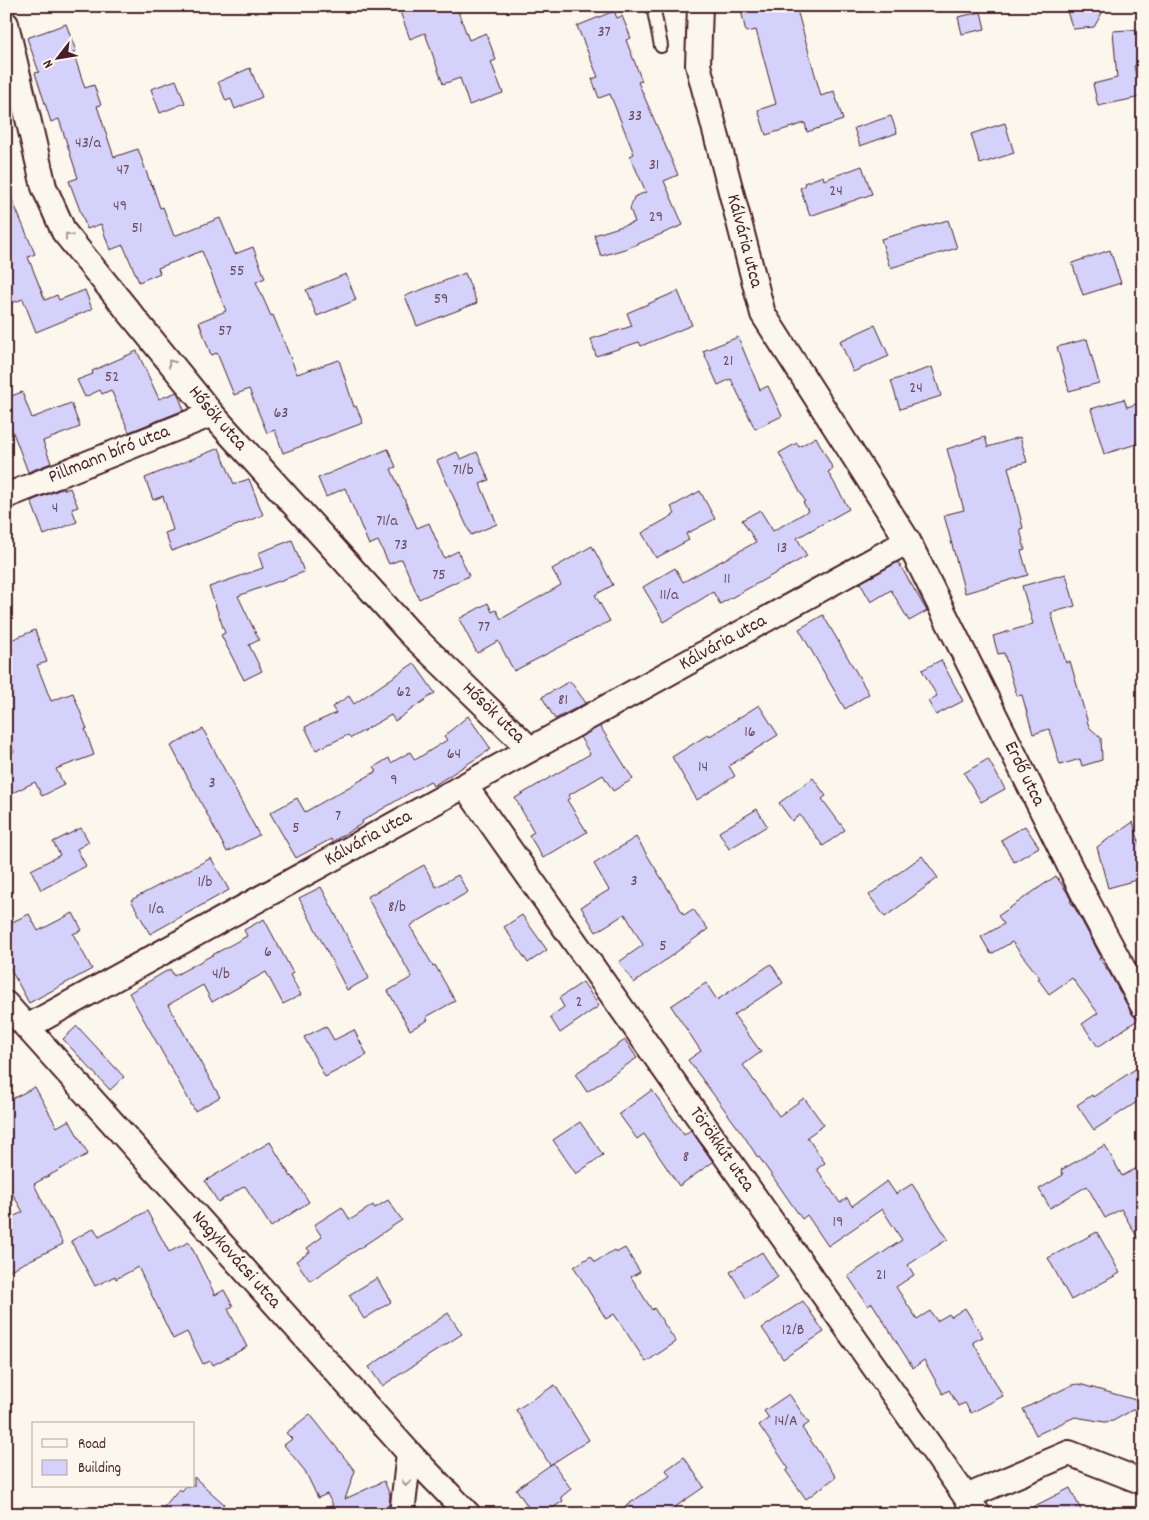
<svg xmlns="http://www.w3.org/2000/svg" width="1149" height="1520" font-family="Dekko,sans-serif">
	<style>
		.building { fill: #d4d2fb; stroke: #4a1f2b }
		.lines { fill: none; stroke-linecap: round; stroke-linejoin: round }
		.lane-casing { stroke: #4a1f2b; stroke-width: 16 }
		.street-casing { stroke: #4a1f2b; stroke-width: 28 }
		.lane { stroke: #fbf7ec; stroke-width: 12 }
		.street { stroke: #fbf7ec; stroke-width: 24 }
		.oneway { stroke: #ab9695 }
		.labels { text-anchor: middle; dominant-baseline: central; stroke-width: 5; stroke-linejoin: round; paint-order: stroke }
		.number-label { font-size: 16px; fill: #6c4c5f }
		.street-label { font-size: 19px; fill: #4a1f2b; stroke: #fbf7ec }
	</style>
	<rect width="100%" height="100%" fill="#fbf7ec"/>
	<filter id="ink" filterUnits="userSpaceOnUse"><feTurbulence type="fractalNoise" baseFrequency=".02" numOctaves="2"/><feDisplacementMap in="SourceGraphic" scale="10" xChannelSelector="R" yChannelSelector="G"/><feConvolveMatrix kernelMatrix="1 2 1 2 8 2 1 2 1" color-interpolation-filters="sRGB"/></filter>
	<g filter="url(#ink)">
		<path class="building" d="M398,6H456L469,40L486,33L496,60L491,62L503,93L469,105L460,78L443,84L425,33L410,39Z
			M740,6H796L821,96L834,91L843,120L807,132L805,123L766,135L758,110L776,104L756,30L746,32Z
			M1065,6H1106L1094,27L1073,29Z
			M614,11L617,18L622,16L631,38L626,40L642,81L638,82L678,175L664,181L683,225L628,248L601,256L594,235L635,222L630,209L634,197L646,192L630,156L634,154L610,94L599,98L592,79L598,77L577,26Z
			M981,12L985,29L962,34L958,17Z
			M66,24L76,51L73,52L85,88L94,85L101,105L97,106L114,157L138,149L151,185L152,184L160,208L163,207L174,236L220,218L235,254L253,247L265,278L256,282L271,316L273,315L297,374L339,360L354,407L356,406L363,423L283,453L275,430L267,433L249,389L234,395L217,353L211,355L199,322L226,311L202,251L158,268L160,273L139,282L123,245L110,250L101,224L87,229L69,181L78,178L59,119L51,122L35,73L39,72L27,38Z
			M1143,29V61L1134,66L1141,97L1098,106L1093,84L1117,78L1113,31Z
			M250,68L262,97L235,109L231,99L226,101L218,82Z
			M176,80L185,103L160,113L151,89Z
			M891,116L897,133L860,146L854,128Z
			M1005,123L1014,153L980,164L971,134Z
			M862,166L872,194L810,216L800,188L805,186L804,183L823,176L824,180Z
			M6,185L35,254L28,257L45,300L57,295L59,300L85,290L92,309L36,332L23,299L6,305Z
			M948,220L957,248L890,268L881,239Z
			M1110,250L1121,283L1083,295L1072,263Z
			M465,273L477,303L417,326L405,296Z
			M346,274L356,300L317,316L306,290Z
			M678,291L692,325L641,346L639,342L596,356L591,339L632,326L627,313Z
			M875,325L889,356L853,372L840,341Z
			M738,337L760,390L768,386L782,416L755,429L731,379L718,385L703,351Z
			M1087,339L1099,383L1069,391L1057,347Z
			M137,351L159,399L177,392L184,410L129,432L111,390L102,394L100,390L85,397L77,380L93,374L92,371Z
			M932,367L941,396L900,409L891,381Z
			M22,392L32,418L71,403L80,427L43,441L51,463L28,472L6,414V398Z
			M1124,399L1127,407L1143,402V442L1104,454L1091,409Z
			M816,437L833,469L828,472L849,509L797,538L807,556L720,604L713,592L664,622L643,587L675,568L683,582L756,542L742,520L760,510L773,531L808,511L803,502L805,501L779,453L797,443L799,447Z
			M985,437L988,447L1020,437L1027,462L1008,467L1023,528L1020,529L1025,550L1021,551L1028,575L965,593L944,515L964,510L947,449Z
			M219,448L234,484L249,479L263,515L172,551L165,533L173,530L163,496L153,500L145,478Z
			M388,449L396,467L391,469L417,528L429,523L444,558L458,551L469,576L419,599L402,559L389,564L378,541L369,545L345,488L326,497L318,478Z
			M457,452L461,459L477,452L489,480L480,484L497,524L471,535L437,461Z
			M64,488L65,490L70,488L78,507L72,509L77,522L44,535L31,501Z
			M700,491L715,519L686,534L689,540L656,558L642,533L675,514L671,507Z
			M292,540L304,572L238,596L259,640L249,645L262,671L244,680L221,635L225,633L209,587L263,568L258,553Z
			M592,546L613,585L595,595L610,621L514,671L498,641L477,653L459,619L488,603L492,612L496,610L501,619L561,585L552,569Z
			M898,562L927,611L909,621L891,590L871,602L860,583Z
			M1066,574L1075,606L1051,613L1066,663L1070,661L1089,727L1101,738L1102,760L1082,766L1080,759L1060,765L1049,729L1033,734L1022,695L1017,696L1004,653L998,654L993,636L1033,624L1022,586Z
			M823,615L869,694L845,709L799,629Z
			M35,630L47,662L37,665L51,701L73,693L87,729H85L94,755L56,769L64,785L42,796L35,782L6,796V756L14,752L6,732V642Z
			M941,660L963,701L936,715L928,701L937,696L922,670Z
			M414,663L435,693L395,721L391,715L351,738L348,735L316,750L305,727L336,713L332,707L349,696L354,704Z
			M570,681L586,703L555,719L542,697Z
			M759,705L778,735L729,766L735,776L697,800L672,757L709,734L710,736Z
			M468,716L491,749L433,786L430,781L362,821L363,823L332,842L331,839L296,858L270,813L297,798L305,812L377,771L374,767L389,758L391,763L410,752L415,760L447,740L444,736Z
			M600,726L633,779L613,791L603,775L569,795L570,798L567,800L587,832L543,858L529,835L534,832L515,798L590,754L580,737Z
			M203,729L259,835L227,852L171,746Z
			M988,759L1005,789L981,802L964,773Z
			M813,778L826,796L822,799L845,830L823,846L800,815L792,821L779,803Z
			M757,809L767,826L729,849L719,832Z
			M1133,822L1143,855V878L1108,888L1097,847Z
			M1025,826L1039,847L1014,862L1001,840Z
			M81,828L89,842L77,849L86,866L41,890L31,870L60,855L53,842Z
			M636,837L684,915L693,909L708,929L634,983L619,962L643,945L625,914L596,932L581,907L609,890L594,864Z
			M922,856L938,878L885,917L869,895Z
			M211,858L229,890L150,934L131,900Z
			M424,865L436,887L458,875L468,892L410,926L433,966L435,965L455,1001L426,1017L428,1020L410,1030L388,991L412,977L367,897Z
			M1056,876L1067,892L1071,900L1070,901L1076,910L1101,957L1099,958L1109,972L1131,1012L1139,1019L1098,1047L1082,1024L1098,1013L1072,978L1049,994L1038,979L1040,978L1012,942L991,954L981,937L1004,924L998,916Z
			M321,887L369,978L347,990L299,898Z
			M73,913L82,930L73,934L92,969L29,1003L6,961V925L29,914L38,931Z
			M522,915L547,950L528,963L504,927Z
			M264,919L293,973L290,975L301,995L283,1004L266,972L212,1002L203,985L168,1005L220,1097L195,1111L129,993L170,969L174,976L247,936L244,930Z
			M771,964L783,983L734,1015L761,1052L743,1065L779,1116L804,1098L824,1125L807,1137L825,1163L817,1169L840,1203L847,1198L852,1206L887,1181L896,1194L912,1184L948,1239L908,1265L914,1275L896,1287L917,1319L930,1311L937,1321L949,1314L951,1317L965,1308L983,1337L973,1342L1003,1396L971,1413L965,1403L958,1406L949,1390L943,1394L924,1360L913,1368L872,1303L868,1306L848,1276L902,1240L882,1209L828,1246L807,1215L802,1219L759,1157L758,1158L744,1136L688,1060L701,1051L671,1006L706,983L717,1000Z
			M583,982L599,1006L560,1033L550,1017L564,1007L559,998Z
			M77,1026L124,1077L110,1090L63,1039Z
			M326,1026L334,1040L354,1030L367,1055L325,1077L304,1037Z
			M625,1040L637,1058L587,1092L575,1074Z
			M1143,1064V1098L1094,1130L1077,1105L1092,1095L1093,1097Z
			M35,1087L57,1127L69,1120L88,1154L34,1184L63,1244L6,1272V1220L23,1212L6,1182V1102Z
			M652,1090L684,1135L691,1130L713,1162L679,1186L644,1134L637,1139L619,1114Z
			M580,1122L603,1155L576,1174L553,1140Z
			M270,1142L291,1177L292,1176L309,1202L271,1227L245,1186L218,1202L205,1181Z
			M1105,1145L1122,1176L1143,1165V1247L1121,1209L1105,1218L1087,1186L1050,1208L1039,1189L1063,1175L1061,1170Z
			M388,1200L402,1220L310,1281L296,1261L310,1252L307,1248L322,1237L314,1225L342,1207L350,1220L373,1205L375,1208Z
			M147,1211L169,1252L189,1242L215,1295L224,1290L233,1306L228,1309L247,1347L213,1365L211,1361L203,1364L187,1332L173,1339L138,1267L116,1279L115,1276L95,1286L71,1241L94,1228L99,1237Z
			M1097,1232L1120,1273L1071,1300L1048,1258Z
			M625,1248L640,1272L631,1277L652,1310L654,1308L676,1342L646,1362L614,1314L606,1319L574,1267L591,1256L595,1262L614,1250L616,1253Z
			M762,1252L778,1277L746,1298L730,1272Z
			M377,1278L391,1302L364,1319L349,1295Z
			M803,1301L824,1332L783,1359L762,1328Z
			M448,1313L462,1334L382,1386L369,1367Z
			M1079,1384L1143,1402V1404L1113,1421L1105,1422L1075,1417L1036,1435L1023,1409L1072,1385Z
			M555,1385L589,1440L550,1465L516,1410Z
			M789,1394L809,1423L802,1428L836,1477L806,1499L786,1471L789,1469L759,1425L769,1418L764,1411Z
			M310,1414L355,1471L345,1499L384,1481L390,1495L389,1505L371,1514H315L333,1505L327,1494L318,1498L305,1471L284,1445L292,1439L286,1433Z
			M684,1457L704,1487L665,1514H614L670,1476L666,1470Z
			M553,1463L571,1489L561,1497L563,1501L544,1514H533L516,1489Z
			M194,1477L224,1504L215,1514H158L179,1489L182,1491L186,1486H194Z
			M1070,1488L1083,1514H1019Z"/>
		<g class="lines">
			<g class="lane-casing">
				<path id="lane" d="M653,6L661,46"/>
			</g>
			<g class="street-casing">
				<g id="street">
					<path id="s1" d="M700,6L698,65L763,314L908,541L1087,901L1143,1006"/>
					<path id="s2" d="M6,24L44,187L64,232L212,414L410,633L530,749"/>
					<path id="s3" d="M6,496L212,414"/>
					<path id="s4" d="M465,786L978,1514"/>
					<path id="s5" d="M6,1004L409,1453L468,1514"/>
					<path id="s6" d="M27,1027L908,541"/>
					<path d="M966,1497L1069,1453L1143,1482"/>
					<path d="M402,1514L409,1453"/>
				</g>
			</g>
			<use href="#lane" class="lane"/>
			<use href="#street" class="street"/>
		</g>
		<defs><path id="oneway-chevron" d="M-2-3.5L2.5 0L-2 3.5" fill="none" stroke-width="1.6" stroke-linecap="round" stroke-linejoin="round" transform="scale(1.25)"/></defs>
		<g class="oneway">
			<use href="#oneway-chevron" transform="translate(68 236) rotate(-127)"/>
			<use href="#oneway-chevron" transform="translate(171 363) rotate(-129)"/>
			<use href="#oneway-chevron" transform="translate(406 1483) rotate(97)"/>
		</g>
	</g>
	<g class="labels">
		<g class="number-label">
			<text x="604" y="32">37</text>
			<text x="635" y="116">33</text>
			<text x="88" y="143">43/a</text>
			<text x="654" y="165">31</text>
			<text x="123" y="170">47</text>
			<text x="836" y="191">24</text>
			<text x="120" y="206">49</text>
			<text x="656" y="217">29</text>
			<text x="137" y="228">51</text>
			<text x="237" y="271">55</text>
			<text x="441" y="299">59</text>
			<text x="225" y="331">57</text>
			<text x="728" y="361">21</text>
			<text x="112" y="377">52</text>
			<text x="916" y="388">24</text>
			<text x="281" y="413">63</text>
			<text x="463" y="470">71/b</text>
			<text x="55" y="508">4</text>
			<text x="387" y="521">71/a</text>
			<text x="401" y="545">73</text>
			<text x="782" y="548">13</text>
			<text x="439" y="575">75</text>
			<text x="727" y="579">11</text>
			<text x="669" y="595">11/a</text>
			<text x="484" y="627">77</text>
			<text x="404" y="692">62</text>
			<text x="563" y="700">81</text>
			<text x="750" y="732">16</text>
			<text x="454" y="754">64</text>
			<text x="703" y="767">14</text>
			<text x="394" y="780">9</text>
			<text x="212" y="783">3</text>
			<text x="338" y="816">7</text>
			<text x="296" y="828">5</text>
			<text x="634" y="881">3</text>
			<text x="205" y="882">1/b</text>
			<text x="397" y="907">8/b</text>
			<text x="156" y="909">1/a</text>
			<text x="663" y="946">5</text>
			<text x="268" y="952">6</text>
			<text x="221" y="974">4/b</text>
			<text x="579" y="1002">2</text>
			<text x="686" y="1157">8</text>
			<text x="838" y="1222">19</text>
			<text x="881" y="1275">21</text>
			<text x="793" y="1330">12/B</text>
			<text x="786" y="1421">14/A</text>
		</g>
		<g class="street-label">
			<text stroke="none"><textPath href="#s1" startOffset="241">Kálvária utca</textPath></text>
			<text stroke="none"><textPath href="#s2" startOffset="458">Hősök utca</textPath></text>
			<text stroke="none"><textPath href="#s3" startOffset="111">Pillmann bíró utca</textPath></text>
			<text stroke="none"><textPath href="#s6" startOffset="795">Kálvária utca</textPath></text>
			<text stroke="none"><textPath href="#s2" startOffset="862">Hősök utca</textPath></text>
			<text stroke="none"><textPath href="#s1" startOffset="846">Erdő utca</textPath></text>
			<text stroke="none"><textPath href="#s6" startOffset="390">Kálvária utca</textPath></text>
			<text stroke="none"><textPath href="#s4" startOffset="445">Törökkút utca</textPath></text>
			<text stroke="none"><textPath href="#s5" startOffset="344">Nagykovácsi utca</textPath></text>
		</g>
	</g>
	<rect width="1149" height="1520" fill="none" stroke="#fbf7ec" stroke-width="25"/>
	<rect x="12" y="12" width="1124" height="1495" fill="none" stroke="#4a1f2b" stroke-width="2" filter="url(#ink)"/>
	<rect x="32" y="1422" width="162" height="65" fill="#fbf7ec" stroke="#b4a19f"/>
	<rect x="42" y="1439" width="25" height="8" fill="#fbf7ec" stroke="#b4a19f"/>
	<text x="78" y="1448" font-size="15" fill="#4a1f2b">Road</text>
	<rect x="42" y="1460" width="25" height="15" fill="#d4d2fb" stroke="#b4a19f"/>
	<text x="78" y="1472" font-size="15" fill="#4a1f2b">Building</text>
	<g transform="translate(58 58) rotate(239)" stroke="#fbf7ec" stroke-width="4" paint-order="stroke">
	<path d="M0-4L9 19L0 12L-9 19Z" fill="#4a1f2b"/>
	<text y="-8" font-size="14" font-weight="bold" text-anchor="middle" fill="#4a1f2b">N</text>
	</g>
</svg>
